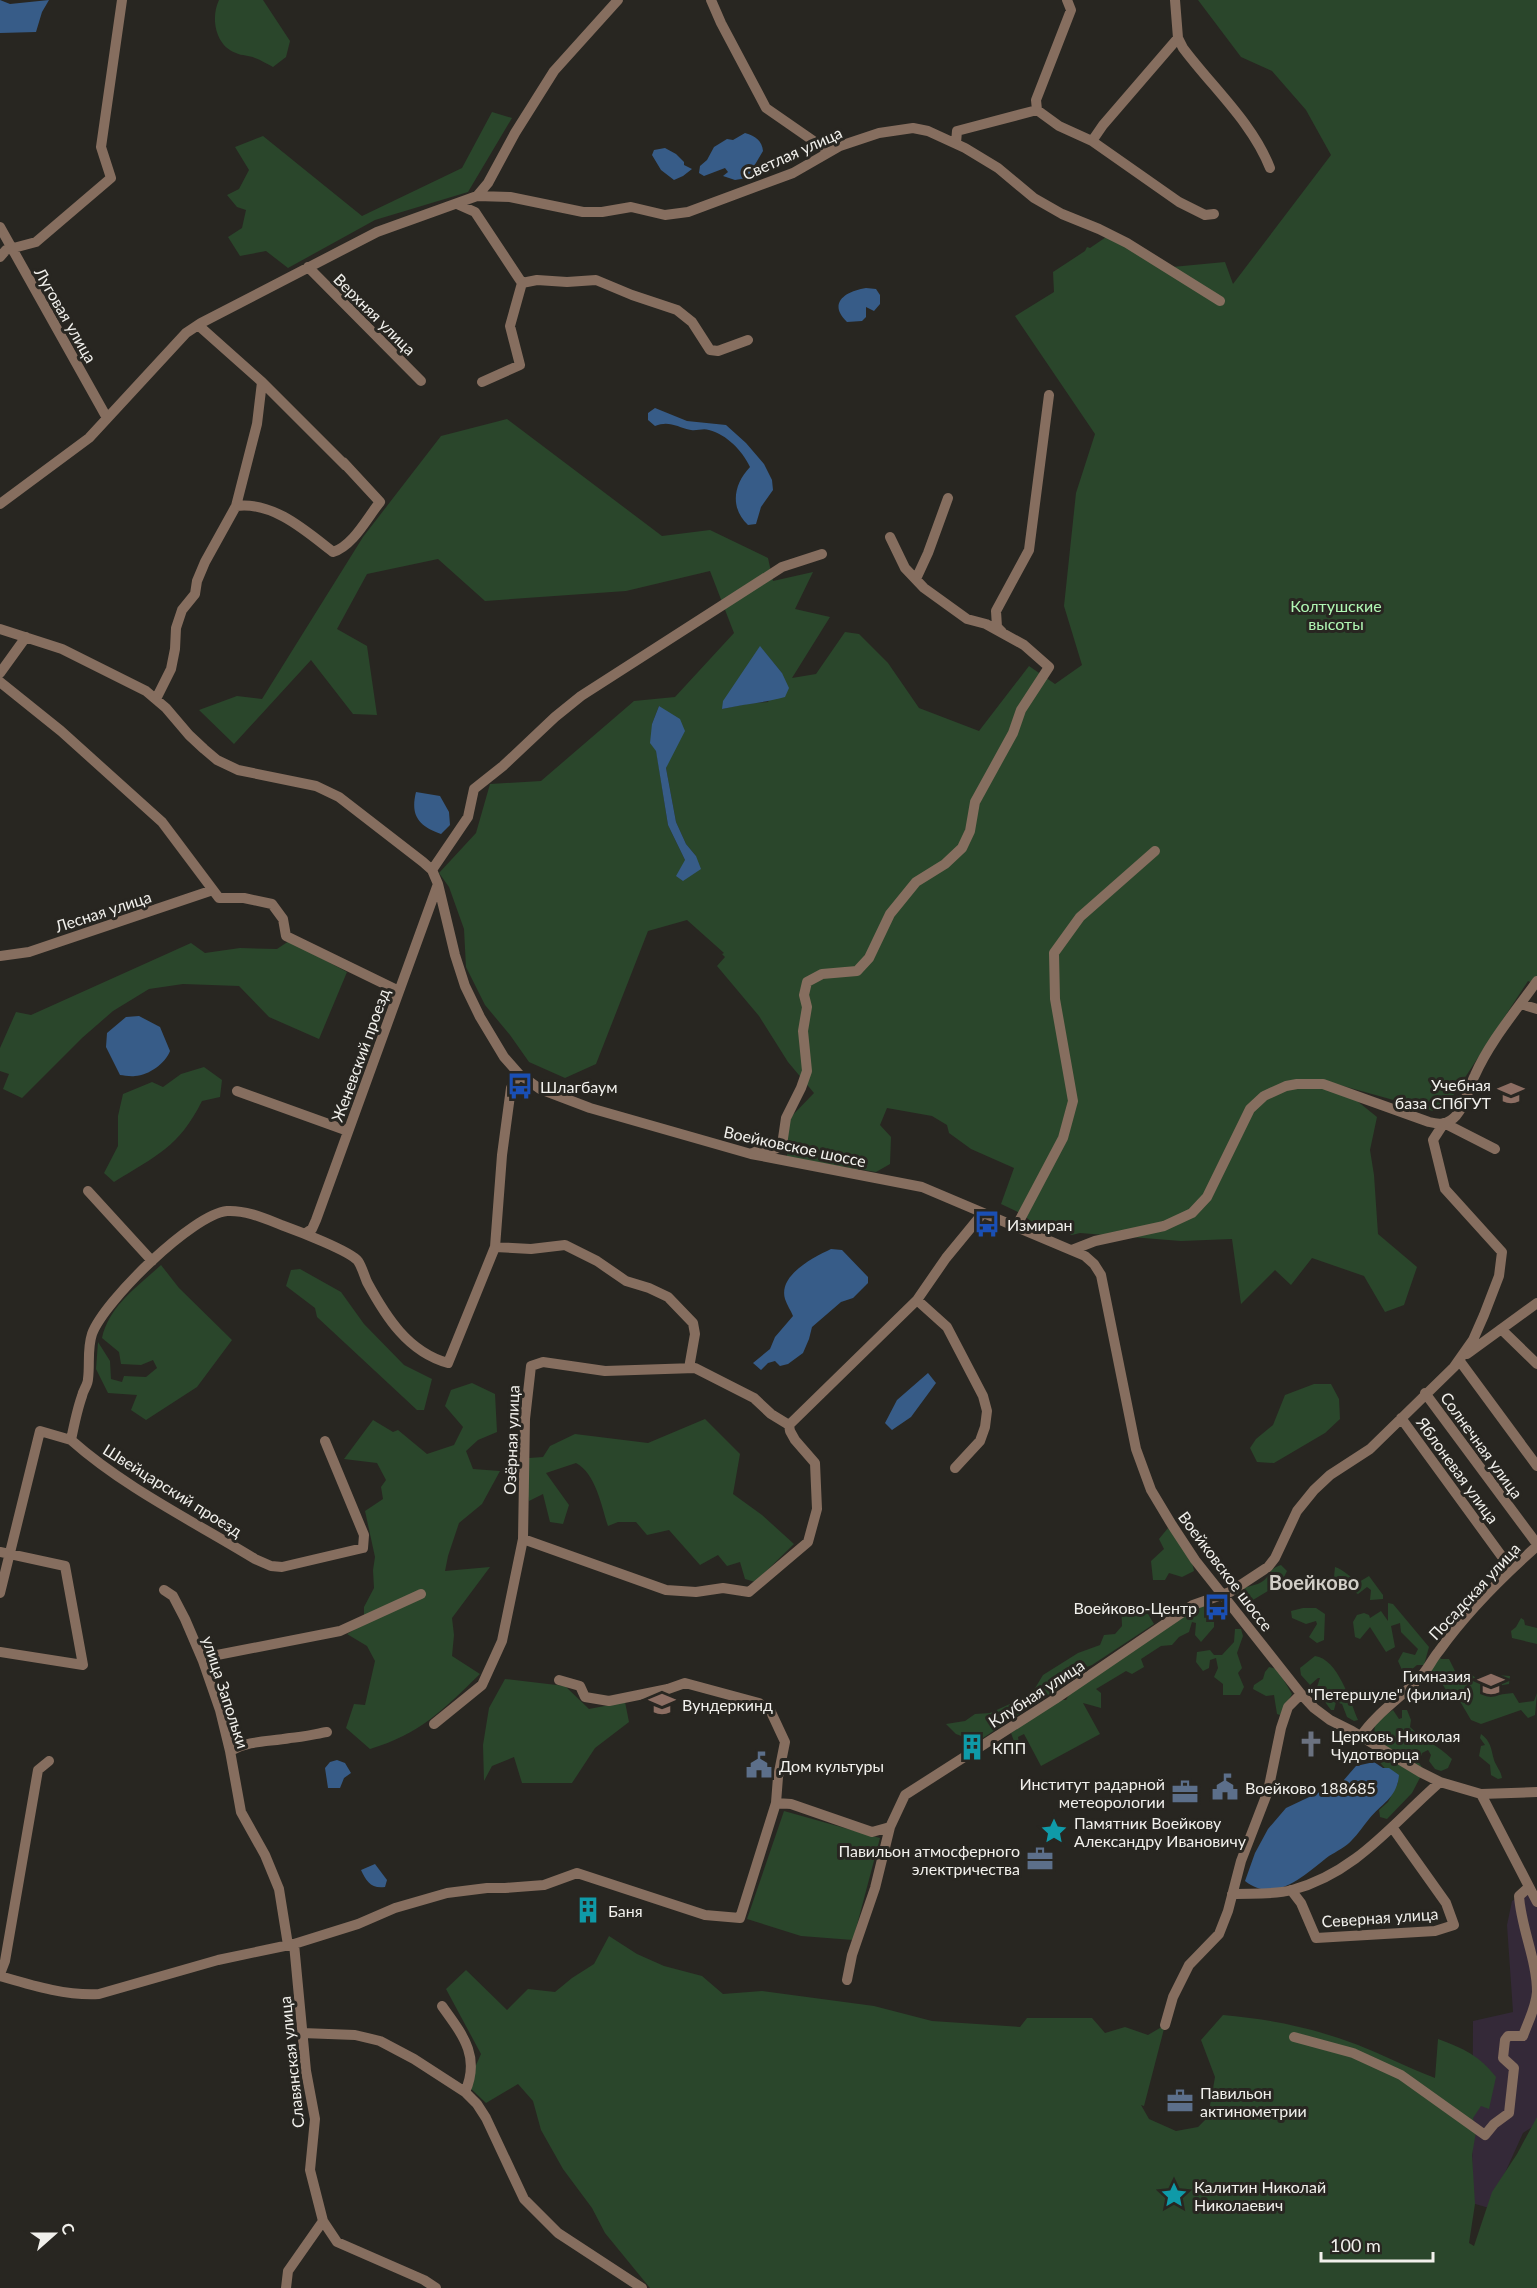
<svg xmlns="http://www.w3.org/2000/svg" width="1537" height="2288" font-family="Lato,sans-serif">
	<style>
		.industrial { fill: #342938 }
		.green { fill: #2a462b; fill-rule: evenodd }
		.water { fill: #375c88 }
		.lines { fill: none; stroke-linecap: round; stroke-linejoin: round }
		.minor { stroke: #866e5f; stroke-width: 10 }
		.labels { text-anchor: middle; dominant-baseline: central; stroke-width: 6; stroke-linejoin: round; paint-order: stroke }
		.street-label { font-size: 16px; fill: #f1f0ec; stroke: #282621 }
		.park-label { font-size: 16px; fill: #b1f8b4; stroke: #282621 }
		.poi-label { font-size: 16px; fill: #f1f0ec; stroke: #282621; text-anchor: start }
		.quarter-label { font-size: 20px; font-weight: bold; fill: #d1cec7; stroke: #282621 }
	</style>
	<rect width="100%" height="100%" fill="#282621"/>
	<path class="industrial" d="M1534,1889L1537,1894V2124L1523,2133L1489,2208L1472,2203L1473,2021L1513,2012L1507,1925L1512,1901Z"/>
	<path class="green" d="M219,0H263L290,41L286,57L273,67C267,64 261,60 255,58C249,55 242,56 236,53C216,46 210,19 219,0Z
		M1198,0H1537V985L1528,981L1451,1099L1433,1111L1336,1084L1377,1117L1370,1150L1374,1175L1378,1234L1417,1267L1404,1305L1385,1312L1364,1276L1312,1258L1291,1285L1275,1270L1241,1304L1232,1239L1181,1241L1080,1233L1072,1235L1060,1230L1038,1227L1022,1214L1001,1204L1014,1168L971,1149L949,1133L947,1125L932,1116L887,1108L880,1125L891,1137L890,1164L876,1172L787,1158V1121L814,1093L788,1062L759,1016L717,966L725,957L722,954L724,953L687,920L648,931L596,1064L565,1078L529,1062L510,1035L485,1005L466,967L464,929L449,887L439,873L476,833L490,784L541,781L634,701L675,697L734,633L710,571L626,591L485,601L438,559L367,574L337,629L367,646L377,715L353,714L311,660L234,744L199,710L237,696L262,699L363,537L441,436L507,419L662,536L710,530L768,558L773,581L813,572L795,609L830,617L792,678L816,674L845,632L859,634L888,663L919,708L979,731L1029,666L1055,684L1082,665L1064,606L1076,493L1095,434L1015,316L1054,292L1053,272L1085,251L1087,247L1090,248L1112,233L1172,267L1225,262L1233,284L1331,155L1306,110L1272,71L1241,57ZM760,647L782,673L768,702L746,704L722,709ZM659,706L669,759L666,768L676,822L686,844L696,856L685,860L668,825L652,724Z
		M492,112L512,118L468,192L375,220L288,268L266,251L240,256L228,237L242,228L246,210L237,207L227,195L239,189L249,170L235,147L263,136L362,216L462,168Z
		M289,941L347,972L319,1039L269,1017L239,986L183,984L149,989L113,1011L82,1038L22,1098L3,1089L9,1074L0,1071V1048L16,1012L31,1015L191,943L205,953L240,948L277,949Z
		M204,1067L222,1080L220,1097L202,1101C179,1147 156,1156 114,1182L104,1173L118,1146V1116L123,1094L152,1082L163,1087L181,1074Z
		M161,1265L179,1288L232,1340L197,1387L146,1420L131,1410L137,1395L108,1393L96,1369L98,1342L110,1361L111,1379L122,1382L124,1376L146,1377L157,1368L153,1360L141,1365L121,1364L119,1352L102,1338C109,1306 137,1287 161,1265Z
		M300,1269L341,1292L364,1324L404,1365L432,1379L424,1410H417L317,1317L315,1308L286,1286L291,1270Z
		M472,1383L495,1394L497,1432L478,1440L466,1451L473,1469L500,1471L482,1504L459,1523L448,1556L445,1571L490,1567L452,1618L454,1635L452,1656L480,1674C443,1710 420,1734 370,1749L346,1728L354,1704L365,1705L375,1661L367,1646L347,1634L364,1624V1607L374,1588L373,1570L375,1557L365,1511L383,1499L381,1487L386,1480L377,1463L344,1459L373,1420L393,1432L398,1430L427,1454L454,1445L463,1427L445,1406L451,1390Z
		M1314,1384H1331L1339,1399L1340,1419L1325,1433L1274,1463L1257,1462L1250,1448L1256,1439L1273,1425L1285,1395Z
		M705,1419L740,1454L733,1494L762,1515L794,1544L755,1582L745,1579L740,1562L727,1566L718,1555L700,1565L669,1530L647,1535L636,1522H618L608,1526C601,1505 596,1474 576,1463L546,1473L569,1505L563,1524L550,1522L543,1494L529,1501L526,1484L529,1458L543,1457L550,1446L575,1434L648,1443Z
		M1168,1528L1191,1557L1194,1571L1182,1577L1169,1573L1165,1580H1153L1151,1561L1164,1549L1159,1539Z
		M1281,1565L1287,1571L1282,1581L1291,1587L1288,1592L1276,1586L1243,1606L1238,1600L1236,1594C1245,1584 1253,1588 1263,1581C1271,1575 1268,1569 1281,1565Z
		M1335,1567C1344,1570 1351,1578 1359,1582L1369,1576L1383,1595V1599L1370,1600L1371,1590L1367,1587L1358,1594L1345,1587L1334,1577Z
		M1206,1602L1214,1610V1627L1201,1642L1195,1635L1196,1623L1192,1622L1189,1632L1179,1637L1172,1645L1161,1646L1141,1659L1144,1667L1132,1674L1126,1671L1096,1689L1101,1693V1708L1083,1703L1100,1734L1041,1766L1024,1734L1018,1737L1019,1743L1015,1744L1011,1733L1058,1700H1066L1072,1690Z
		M1121,1603L1128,1606L1132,1616L1139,1613L1148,1614L1154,1624L1092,1665L1079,1670L1060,1687L977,1742L956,1734L946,1724L965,1721L975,1714L990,1713L1012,1703L1034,1690L1043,1675L1078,1653L1100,1645L1104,1635L1115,1634L1122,1626Z
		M1388,1603L1393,1604L1429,1647L1424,1665H1417L1411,1670H1402L1398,1661L1403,1652L1415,1655L1418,1649L1401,1632L1400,1623L1391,1626L1395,1647L1386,1652L1370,1627L1360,1639L1355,1637L1353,1622L1357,1615L1364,1613L1369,1615L1370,1618L1381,1611L1388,1621Z
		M1303,1608H1316L1325,1614L1324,1640L1317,1643L1309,1637L1317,1624L1316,1621L1306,1624L1292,1618L1291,1611Z
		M1521,1618L1524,1620L1525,1625L1537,1628V1644L1512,1638L1511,1631L1516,1627Z
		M1235,1629H1241L1243,1636L1237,1653L1242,1668L1238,1673L1244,1687L1240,1695H1223V1684L1214,1677L1218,1668L1216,1658L1210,1660L1209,1668L1203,1671L1196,1662L1197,1652L1210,1650L1214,1655H1222L1234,1642Z
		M1315,1656C1338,1659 1350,1701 1358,1720L1354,1721L1347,1717L1342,1704L1336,1702L1334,1710H1331L1316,1690L1320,1678H1318L1310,1685L1301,1675L1300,1668Z
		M1439,1656L1441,1659H1449L1457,1675L1469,1672L1479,1681L1497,1675L1510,1676L1509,1684L1497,1686L1494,1690L1496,1695L1513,1693L1519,1703L1534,1701L1537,1693L1535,1715L1528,1718L1521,1710L1481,1724L1471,1720L1461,1703L1446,1690L1438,1677L1428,1679L1430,1669Z
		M1269,1667L1277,1669L1292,1694L1280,1715L1277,1714L1274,1695L1266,1696L1253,1689L1254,1685L1263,1679L1265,1672Z
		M505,1679L565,1686L589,1709L625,1702L629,1722L595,1748L572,1783H522L514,1757L492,1766L484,1781L483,1745L489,1708Z
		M1393,1710L1399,1719L1402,1718V1710H1407L1411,1720L1410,1727C1423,1740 1439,1746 1452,1759L1448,1768L1441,1771L1435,1769L1429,1761L1431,1755L1428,1750L1422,1753L1419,1763L1424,1770L1412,1793L1387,1819L1380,1817L1379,1810L1388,1802L1398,1783L1375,1757L1379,1740L1374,1736L1375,1722Z
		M1481,1734C1491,1741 1491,1749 1494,1760C1496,1766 1501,1771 1502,1778L1498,1779L1491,1775L1490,1765L1479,1756L1481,1746L1485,1745L1480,1738Z
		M784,1811L880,1838L853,1940L801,1936L747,1919Z
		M609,1936L637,1954L664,1966L702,1976L723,1994L762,1991L874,2006L932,2021L1020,2027L1027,2018H1092L1105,2033L1125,2027L1148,2035L1165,2025L1144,2106L1141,2105L1149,2119L1176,2131L1198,2127L1208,2117L1215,2077L1201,2040L1223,2015C1269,2019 1314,2028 1358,2045C1384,2055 1408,2068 1435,2078L1438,2039C1464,2049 1479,2055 1496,2077L1489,2109L1481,2106L1473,2118L1476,2132L1472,2155L1475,2204L1469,2243L1474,2246L1492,2192L1517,2154L1537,2117V2288H650L605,2233L592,2208L563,2169L541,2130L533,2101L518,2084L486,2103L467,2085L481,2054L446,1989L466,1970L507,2010L528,1989L555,1992L572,1978L594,1964Z"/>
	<path class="water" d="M0,0L10,4L49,0L42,12L36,32L0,33Z
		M745,133C756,136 762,141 763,151L747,178L735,180L723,176L728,172L725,168L704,176L699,173L700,166L707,160L714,147L727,139L733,140Z
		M665,148L676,154L684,162V165L692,169L683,176L674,180L661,170L652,155L654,150Z
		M866,288L876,289L880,295V304L874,311L866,307V317L862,321L847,322C827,303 846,291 866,288Z
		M655,408L687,421L726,425L746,443L764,464L772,480L773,490L761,507L756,524L748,525C730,508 733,485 750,467C742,450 727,435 709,430C703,428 697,431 691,430C677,427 669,420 655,426L648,420V413Z
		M760,646L782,673L789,688L785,697C764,703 743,704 722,709L723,701Z
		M659,706L680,719L685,731L666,768L676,822L686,844L696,856L701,869L683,881L676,876L685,860L668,825L656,751L650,743L652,724Z
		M416,792L440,796L449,812L450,825L441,834C419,826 410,816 416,792Z
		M139,1016L160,1027L170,1051C165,1064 149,1075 135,1076C130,1077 124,1075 120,1075L106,1047L107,1033L126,1017Z
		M831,1249L842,1250L868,1277V1283L853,1298L841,1302L812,1327L809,1339L803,1353L788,1364L780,1366L775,1361L768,1363L761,1370L753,1363L770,1349L775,1337L793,1316C791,1311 787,1305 785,1299C778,1275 814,1257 831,1249Z
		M928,1373L936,1383L911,1417L892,1430L885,1423L897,1400Z
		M337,1760L345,1763L351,1773L344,1778L340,1788H328L325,1768L330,1762Z
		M1374,1762L1383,1768H1389L1399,1775C1397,1798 1382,1803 1369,1819C1363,1826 1358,1834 1352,1840C1346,1847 1337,1851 1329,1856C1305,1874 1276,1905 1245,1881L1255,1853L1268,1829L1286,1808L1343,1781L1356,1766Z
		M375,1864L387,1880L385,1887C371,1889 366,1881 361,1870Z"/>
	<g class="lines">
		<path class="minor" d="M711,0L721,23L766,108L828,151
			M1067,0L1071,10L1036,100L1037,110L1059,126L1092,141L1179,202L1205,215L1214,214
			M1175,0L1178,38L1183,48C1212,87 1252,122 1270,168
			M1092,141L1103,125L1178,38
			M956,143L957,131L1037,110
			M477,196L510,197L583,212H602L631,207L665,215L688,212L793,173L840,146L879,133L913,128L928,131L965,148L998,168L1034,198L1062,214L1099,229L1127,243L1220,301
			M457,204L475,212L522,283
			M0,227L107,418
			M0,257L6,250L36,242L111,178L101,147L122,0
			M308,267L421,381
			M522,283L537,280L567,282L596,280L632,295L677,310L692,322L710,350L718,351L748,340
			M198,325L262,382L346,466
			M482,382L520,365L510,326L522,283
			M0,504L89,438L186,333L201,323L377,232L477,196L488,183L515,133L554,71L618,0
			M236,506C273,501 306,531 333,552C353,546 367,518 380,502L343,462
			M916,579L928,553L948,498
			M0,629L62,649L146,691L166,708L189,735L204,749L217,760L238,770L316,786L339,797L423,862L432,870L438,884L455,955L465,986L480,1017L504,1057L519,1074L540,1089L590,1108L751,1154L922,1187L1085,1256L1094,1264L1101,1275L1136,1449L1151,1490L1172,1525L1195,1560L1301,1694L1314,1708L1330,1720L1352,1731L1420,1772L1440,1782L1481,1794L1537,1792
			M1002,632L997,627L996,611L1029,550L1049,395
			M0,673L26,637
			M0,682L61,731L162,822L219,898H244L272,904L283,919L286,936L399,991
			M156,699L171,669L175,649L176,628L182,610L195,594L197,581L205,562L236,506L257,424L262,382
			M432,870L468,817L474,789L503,766L555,717L581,696L782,567L822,554
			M0,956L29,952L213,890
			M1521,1004L1537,1009
			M237,1091L348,1131
			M1444,1123L1495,1149
			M751,1154L763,1148L775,1149L782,1145L786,1118L801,1088L807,1071L803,1031L807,1007L804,995L807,982L822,974L857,971L869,958L890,914L916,882L945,864L962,848L970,831L975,802L1013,733L1021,710L1049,667L1024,645L986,624L967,619L924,588L905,568L890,537
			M88,1191L152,1261
			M1016,1227L1063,1138L1073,1101L1055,999L1054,953L1080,917L1155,851
			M306,1233L312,1229L316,1220L438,884
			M495,1247L531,1249L565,1245L597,1261L626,1281L649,1288L668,1297L693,1323L695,1334L689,1368
			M1072,1250L1095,1241L1164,1226L1192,1213L1207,1197L1250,1109L1264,1096L1286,1086L1297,1084H1323L1429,1122C1437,1124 1444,1125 1451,1120C1464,1112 1468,1088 1475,1075C1490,1041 1516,1011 1537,981
			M917,1300L947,1327L983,1396L987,1411L985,1427L980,1441L955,1468
			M1501,1329L1537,1364
			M1467,1354L1537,1303
			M1459,1360L1537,1466
			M1425,1393L1537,1544
			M1401,1418L1511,1569
			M325,1441L364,1535L363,1548L282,1567L271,1566L255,1559C193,1521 125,1488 71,1440C74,1425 77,1410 82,1396C83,1390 88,1385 88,1379C90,1364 87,1349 92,1334C104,1301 193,1214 227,1211C247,1210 266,1219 284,1226C298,1231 350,1251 358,1261C362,1267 364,1275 367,1282C386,1317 408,1352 448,1363L495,1247L502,1155L511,1088L519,1074
			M523,1539L525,1419L531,1366L543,1362L605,1371L695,1368L754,1398L771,1414L789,1425
			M0,1552L65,1566L83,1665L0,1652
			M164,1590L173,1596L185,1619L203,1661L220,1710L230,1751L241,1812L265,1855L279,1889L288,1945
			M0,1593L40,1431L71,1440
			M203,1661L212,1656L340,1631L421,1594
			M434,1724L482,1685L502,1641L523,1539L666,1590L696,1592L723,1588L749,1592L808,1542L817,1509L815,1463L795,1440L790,1431L789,1425L917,1300L946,1258L983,1213
			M1361,1736C1377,1712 1404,1696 1423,1674C1429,1667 1433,1658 1439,1651C1466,1613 1502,1577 1537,1546
			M230,1751C250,1740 269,1742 290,1738C303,1737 315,1734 327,1732
			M1481,1794L1537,1902
			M776,1803L791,1804L872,1832L890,1827
			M1291,1890L1301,1903L1316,1938L1435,1931L1454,1925L1446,1903L1392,1827
			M1232,1894C1252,1893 1273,1895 1292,1890C1356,1873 1393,1823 1440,1782
			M294,1944L306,2071L315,2119L310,2170L323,2221L337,2242L424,2280L436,2288
			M0,1974L5,1961L38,1770L49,1761
			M0,1976C31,1985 66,1996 99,1994L218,1960L294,1944L358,1924L395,1908L447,1893L487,1888H505L544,1885L577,1873L705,1915L740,1918L776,1803L778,1777L785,1742L771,1712L759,1703L685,1683L668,1689L609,1701L585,1697L580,1686L559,1680
			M847,1980L852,1955L875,1888L890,1827L905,1795L1055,1699L1193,1605L1230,1592L1268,1567L1275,1558L1297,1511L1314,1490L1330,1475L1370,1449L1454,1367L1473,1340L1484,1315L1499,1276L1502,1252L1445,1189L1433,1140L1444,1123
			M442,2006C462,2034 481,2056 465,2092
			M1165,2025L1173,1997L1189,1965L1219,1934L1228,1911L1241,1861L1268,1791L1281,1728L1288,1707L1301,1694
			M302,2033L355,2035L380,2041L414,2059L465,2092L477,2104L486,2118L524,2199L558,2233L642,2288
			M1294,2037L1353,2053L1401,2075L1485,2135L1494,2124L1509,2113L1514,2068L1503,2058L1505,2040L1508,2036H1523C1528,2022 1536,2007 1537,1992C1537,1960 1521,1928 1519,1896L1529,1887
			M286,2288L288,2271L323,2221"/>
	</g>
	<defs>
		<g id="bus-bare" transform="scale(2.07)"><path d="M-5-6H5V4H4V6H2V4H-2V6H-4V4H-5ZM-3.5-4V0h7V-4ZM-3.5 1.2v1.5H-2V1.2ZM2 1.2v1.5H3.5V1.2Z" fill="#1a4fb4" stroke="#282621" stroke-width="2.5" paint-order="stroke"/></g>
		<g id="university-bare" transform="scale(2.07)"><path d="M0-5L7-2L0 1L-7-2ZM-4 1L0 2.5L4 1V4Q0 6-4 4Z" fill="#8d6e63" stroke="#282621" stroke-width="2.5" paint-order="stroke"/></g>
		<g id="school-bare" transform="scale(2.07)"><path d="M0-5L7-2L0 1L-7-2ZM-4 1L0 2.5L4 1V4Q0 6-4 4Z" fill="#8d6e63" stroke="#282621" stroke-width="2.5" paint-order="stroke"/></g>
		<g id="church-bare" transform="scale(2.07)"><path d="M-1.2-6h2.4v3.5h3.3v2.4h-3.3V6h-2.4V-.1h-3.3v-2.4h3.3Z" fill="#6b7280" stroke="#282621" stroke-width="2.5" paint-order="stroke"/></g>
		<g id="building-bare" transform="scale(2.07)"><path d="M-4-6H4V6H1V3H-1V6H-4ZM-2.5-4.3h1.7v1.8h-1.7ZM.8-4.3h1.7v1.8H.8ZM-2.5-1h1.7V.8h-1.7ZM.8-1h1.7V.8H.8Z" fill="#0f9aa8" stroke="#282621" stroke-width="2.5" paint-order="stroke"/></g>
		<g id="civic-bare" transform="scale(2.07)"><path d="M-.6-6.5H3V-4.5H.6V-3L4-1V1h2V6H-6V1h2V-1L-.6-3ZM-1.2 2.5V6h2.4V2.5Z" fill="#5c6f8a" stroke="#282621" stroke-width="2.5" paint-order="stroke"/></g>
		<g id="office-bare" transform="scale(2.07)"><path d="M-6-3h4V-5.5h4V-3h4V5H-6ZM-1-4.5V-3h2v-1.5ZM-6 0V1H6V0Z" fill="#5c6f8a" stroke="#282621" stroke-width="2.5" paint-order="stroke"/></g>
		<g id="sight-bare" transform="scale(2.07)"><path d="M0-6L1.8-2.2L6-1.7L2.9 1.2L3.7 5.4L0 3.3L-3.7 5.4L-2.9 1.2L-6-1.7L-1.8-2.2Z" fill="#0f9aa8" stroke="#282621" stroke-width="2.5" paint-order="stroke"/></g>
	</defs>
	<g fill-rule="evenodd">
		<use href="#bus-bare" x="520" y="1086"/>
		<use href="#university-bare" x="1511" y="1093"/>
		<use href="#bus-bare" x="987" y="1224"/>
		<use href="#bus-bare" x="1217" y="1607"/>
		<use href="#school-bare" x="1491" y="1684"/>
		<use href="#school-bare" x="662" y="1704"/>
		<use href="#church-bare" x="1311" y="1744"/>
		<use href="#building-bare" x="972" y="1747"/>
		<use href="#civic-bare" x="759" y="1765"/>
		<use href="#civic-bare" x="1225" y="1787"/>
		<use href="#office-bare" x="1185" y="1792"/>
		<use href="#sight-bare" x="1054" y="1831"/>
		<use href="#office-bare" x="1040" y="1859"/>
		<use href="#building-bare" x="588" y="1910"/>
		<use href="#office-bare" x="1180" y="2101"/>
		<use href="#sight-bare" x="1174" y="2195"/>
	</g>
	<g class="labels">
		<g class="street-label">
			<text transform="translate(792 153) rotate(-24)">Светлая улица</text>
			<text transform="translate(375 314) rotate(45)">Верхняя улица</text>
			<text transform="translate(66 315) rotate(60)">Луговая улица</text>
			<text transform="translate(103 911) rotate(-18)">Лесная улица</text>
			<text transform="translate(360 1055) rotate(-70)">Женевский проезд</text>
			<text transform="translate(795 1146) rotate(12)">Воейковское шоссе</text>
			<text transform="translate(511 1440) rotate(-88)">Озёрная улица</text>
			<text transform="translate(1482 1445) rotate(54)">Солнечная улица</text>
			<text transform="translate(1458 1470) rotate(54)">Яблоневая улица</text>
			<text transform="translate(173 1490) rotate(32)">Швейцарский проезд</text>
			<text transform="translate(1226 1571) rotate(53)">Воейковское шоссе</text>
			<text transform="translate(1474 1591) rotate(-47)">Посадская улица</text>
			<text transform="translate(226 1692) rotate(72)">улица Запольки</text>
			<text transform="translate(1036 1693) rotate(-33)">Клубная улица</text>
			<text transform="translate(1380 1917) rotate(-4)">Северная улица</text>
			<text transform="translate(291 2062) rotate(-96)">Славянская улица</text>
		</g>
		<g class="park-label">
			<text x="1336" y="605">Колтушские<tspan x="1336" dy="18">высоты</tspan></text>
		</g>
		<g class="poi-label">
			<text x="1491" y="1084" text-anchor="end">Учебная<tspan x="1491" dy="18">база СПбГУТ</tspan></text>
			<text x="540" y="1086">Шлагбаум</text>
			<text x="1007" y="1224">Измиран</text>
			<text x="1197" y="1607" text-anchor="end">Воейково-Центр</text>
			<text x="1471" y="1675" text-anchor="end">Гимназия<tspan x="1471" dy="18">"Петершуле" (филиал)</tspan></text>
			<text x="682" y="1704">Вундеркинд</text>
			<text x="1331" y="1735">Церковь Николая<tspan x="1331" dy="18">Чудотворца</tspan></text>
			<text x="992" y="1747">КПП</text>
			<text x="779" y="1765">Дом культуры</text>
			<text x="1165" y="1783" text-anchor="end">Институт радарной<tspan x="1165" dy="18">метеорологии</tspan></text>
			<text x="1245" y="1787">Воейково 188685</text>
			<text x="1074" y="1822">Памятник Воейкову<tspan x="1074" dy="18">Александру Ивановичу</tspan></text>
			<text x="1020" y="1850" text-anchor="end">Павильон атмосферного<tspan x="1020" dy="18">электричества</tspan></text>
			<text x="608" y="1910">Баня</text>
			<text x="1200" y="2092">Павильон<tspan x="1200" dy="18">актинометрии</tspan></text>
			<text x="1194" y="2186">Калитин Николай<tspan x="1194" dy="18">Николаевич</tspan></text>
		</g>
		<g class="quarter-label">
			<text x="1314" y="1582">Воейково</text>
		</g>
	</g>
	<g transform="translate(54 2234) rotate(69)" stroke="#282621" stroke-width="4.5" paint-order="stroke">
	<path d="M0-4.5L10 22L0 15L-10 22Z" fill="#f1f0ec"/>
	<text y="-9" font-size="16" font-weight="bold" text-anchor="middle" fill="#f1f0ec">С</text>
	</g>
	<path d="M1321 2252v9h112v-9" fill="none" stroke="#f1f0ec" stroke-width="3"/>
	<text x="1330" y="2252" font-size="18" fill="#f1f0ec" stroke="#282621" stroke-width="4.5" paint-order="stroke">100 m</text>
</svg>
